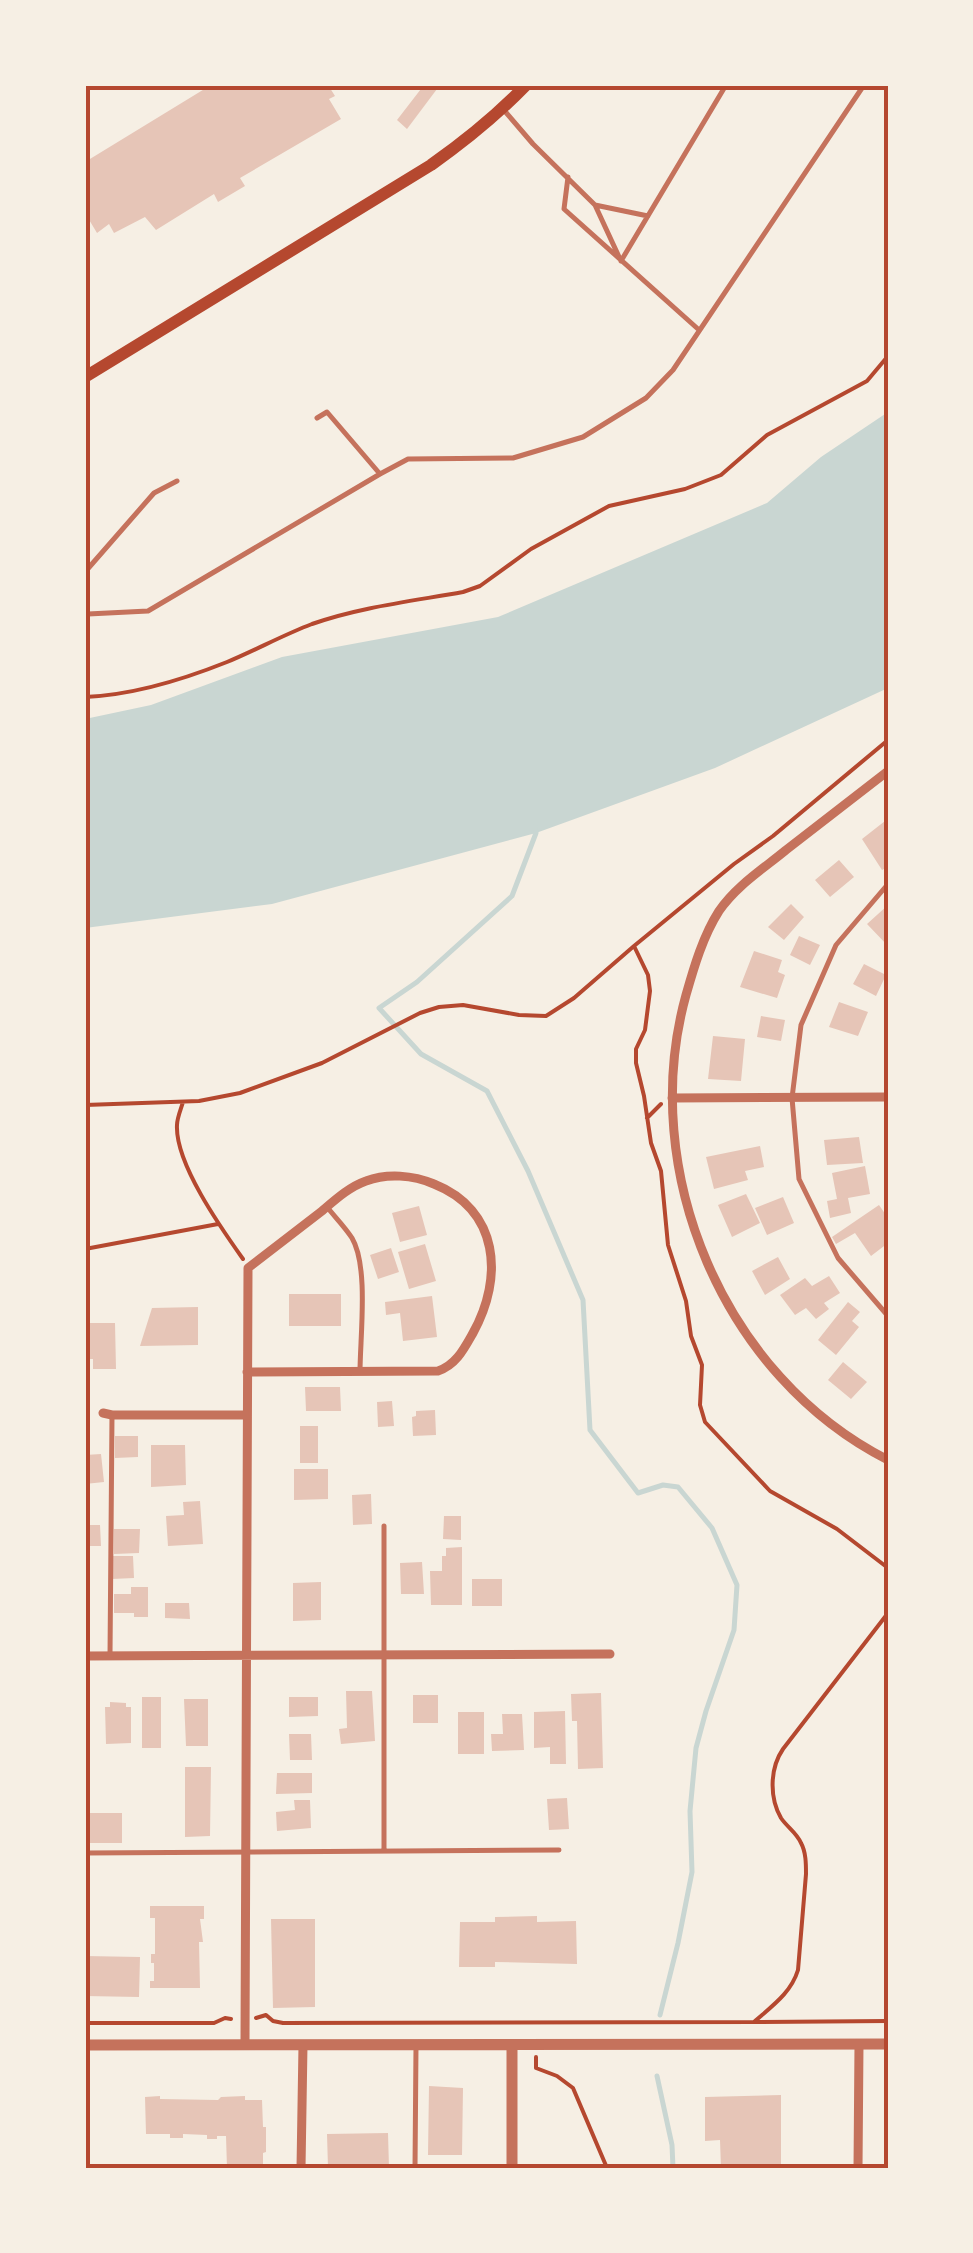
<svg xmlns="http://www.w3.org/2000/svg" width="973" height="2253" font-family="'Nunito Sans',sans-serif">
	<style>
		.water { fill: #c9d6d2 }
		.lines { fill: none; stroke-linecap: round; stroke-linejoin: round }
		.stream { stroke: #c9d6d2; stroke-width: 5 }
		.building { fill: #e6c5b7 }
		.path { stroke: #b5482f; stroke-width: 4 }
		.service { stroke: #c5725c; stroke-width: 5 }
		.minor { stroke: #c5725c; stroke-width: 9 }
		.tertiary { stroke: #c5725c; stroke-width: 11 }
		.secondary { stroke: #b5482f; stroke-width: 12 }
		.neatline { fill: none; stroke: #b5482f; stroke-width: 4 }
	</style>
	<rect width="100%" height="100%" fill="#f6efe4"/>
	<path class="water" d="M888,412V688L715,768L536,833L272,904L85,928V719L151,705L282,657L498,617L767,503L821,457Z"/>
	<g class="lines">
		<path class="stream" d="M535,827L536,833L512,896L417,982L379,1008L421,1054L487,1091L528,1171L583,1300L590,1430L638,1493L663,1485L678,1487L712,1528L737,1585L734,1630L706,1711L696,1748L690,1811L692,1872L678,1943L660,2015
			M657,2076L672,2145L673,2168"/>
	</g>
	<path class="building" d="M211,85H328L335,96L329,99L341,119L240,178L245,186L218,202L214,194L156,230L145,217L114,233L109,224L97,233L85,213V162Z
		M424,85H440L407,129L397,120Z
		M885,821L888,826V867L882,870L862,839Z
		M839,860L854,877L830,897L815,880Z
		M791,904L804,917L784,940L768,927Z
		M888,905V946L867,924Z
		M799,936L820,945L810,965L790,955Z
		M754,951L782,960L778,972L785,975L777,998L740,987Z
		M864,964L886,975L876,996L853,984Z
		M839,1002L868,1012L858,1036L829,1027Z
		M761,1016L785,1020L781,1041L757,1037Z
		M713,1036L745,1039L741,1081L708,1079Z
		M859,1137L863,1163L827,1165L824,1140Z
		M760,1146L764,1167L745,1171L748,1180L714,1189L706,1157Z
		M865,1166L870,1194L848,1198L851,1213L830,1218L827,1201L837,1199L832,1173Z
		M746,1194L760,1223L732,1237L718,1205Z
		M783,1197L794,1223L767,1235L755,1208Z
		M879,1205L888,1218V1243L871,1256L855,1233L836,1244L832,1237Z
		M419,1206L427,1235L400,1242L392,1213Z
		M425,1244L436,1281L409,1289L398,1252Z
		M391,1248L399,1272L378,1279L370,1255Z
		M778,1257L790,1279L765,1295L752,1271Z
		M829,1276L840,1293L824,1303L829,1309L816,1319L806,1308L795,1315L780,1295L805,1278L812,1286Z
		M289,1294H341V1326H289Z
		M432,1296L437,1337L403,1341L400,1313L386,1315L385,1302Z
		M848,1302L860,1312L852,1321L859,1327L836,1355L818,1340Z
		M198,1307V1345L140,1346L152,1308Z
		M87,1323H115L116,1369H93V1359H85Z
		M843,1362L867,1382L851,1399L828,1380Z
		M305,1387H340L341,1411H306Z
		M392,1401L394,1426L378,1427L377,1402Z
		M435,1410L436,1435L413,1436L412,1417L416,1416V1411Z
		M300,1426H318V1463H300Z
		M115,1436H138V1457L115,1458Z
		M151,1445H185L186,1485L151,1487Z
		M101,1454L104,1482L85,1484V1455Z
		M294,1469H328V1499L294,1500Z
		M371,1494L372,1524L353,1525L352,1495Z
		M200,1501L203,1544L168,1546L166,1516L184,1515L183,1502Z
		M444,1516H461V1540L443,1539Z
		M85,1525H100L101,1546H85Z
		M114,1529H140L139,1553L114,1554Z
		M462,1547V1605H431L430,1571H442V1556H446V1548Z
		M112,1556H133L134,1578L112,1579Z
		M422,1562L424,1594H401L400,1563Z
		M472,1579H502V1606H472Z
		M321,1582V1620L293,1621V1583Z
		M131,1587H148V1617H134V1613H114V1594H131Z
		M165,1603H189L190,1619L165,1618Z
		M346,1691H372L375,1741L341,1744L339,1729L347,1728Z
		M601,1693L603,1768L578,1769L577,1721H572L571,1694Z
		M413,1695H438V1723H413Z
		M142,1697H161V1748H142Z
		M289,1697H318V1716L289,1717Z
		M184,1699H208V1746H186Z
		M110,1702L126,1703V1707H131V1743L106,1744L105,1707H110Z
		M565,1711L566,1764H550V1747L534,1748V1712Z
		M458,1712H484V1754H458Z
		M502,1714H522L524,1750L492,1751L491,1734H503Z
		M289,1734H311L312,1760H290Z
		M185,1767H211L210,1836L185,1837Z
		M277,1773H312V1793L276,1794Z
		M567,1798L569,1829L549,1830L547,1799Z
		M294,1800H310L311,1828L277,1831L276,1812L295,1810Z
		M85,1813H122V1843H85Z
		M150,1906H204V1919H200L203,1942H199L200,1988H150V1981H154V1963H151V1954H155V1918H150Z
		M537,1916V1922L576,1921L577,1964L495,1962V1967H459L460,1922H495V1917Z
		M271,1919H315V2007L273,2008Z
		M85,1956L140,1957L139,1997L85,1996Z
		M429,2086L463,2088L462,2155H428Z
		M781,2095V2168H721L720,2140L705,2141V2097Z
		M160,2096V2099L218,2100L221,2097L245,2096V2100H262L263,2127H266V2152L263,2153V2168H227L226,2136H217V2139H207V2135L183,2134V2138H170V2134H146L145,2097Z
		M388,2133L389,2168H328L327,2134Z"/>
	<g class="lines">
		<path class="path" d="M85,697C134,695 182,680 227,662C256,650 283,635 312,624C360,607 413,601 463,592L480,586L531,549L609,506L685,489L721,475L767,435L867,381L888,356
			M634,946L648,975L650,991L645,1030L636,1049V1063L644,1096L651,1143L661,1171L668,1245L686,1301L691,1336L702,1365L700,1405L705,1422L770,1491L837,1529L888,1568
			M183,1102C181,1109 177,1118 177,1125C175,1163 221,1228 243,1259
			M85,1105L199,1101L240,1093L322,1063L420,1013L439,1007L463,1005L519,1015L546,1016L574,998L634,946L734,864L773,836L888,740
			M647,1118L661,1104
			M85,1249L218,1224
			M256,2018L266,2015L273,2021L283,2023L754,2022C772,2006 791,1993 798,1970L806,1874C806,1864 806,1852 801,1843C797,1833 787,1827 781,1818C769,1797 770,1768 783,1749L888,1613
			M754,2022L888,2021
			M85,2023H214L225,2018L231,2019
			M536,2057V2068L557,2076L573,2088L607,2168"/>
		<path class="service" d="M503,109L533,144L595,205L620,259
			M568,177L564,209L698,329
			M595,205L648,216
			M621,261L726,85
			M317,418L327,412L380,474
			M85,572L154,493L177,481
			M85,610L88,614L148,611L380,474L408,459L513,458L583,437L646,398L673,370L864,85
			M888,884L836,945L801,1025L792,1098L799,1179L838,1258L888,1316
			M327,1207C335,1217 345,1227 352,1238C369,1267 360,1337 360,1372
			M384,1526V1850
			M110,1656L112,1415
			M85,1853L559,1850
			M415,2168L416,2046"/>
		<path class="minor" d="M888,771C854,797 820,824 786,850C763,869 736,886 719,911C703,936 694,967 686,995C637,1171 724,1377 888,1460
			M672,1098L888,1097
			M103,1413L112,1415H247
			M85,1656L610,1654
			M245,2045L248,1268C273,1249 297,1230 322,1211C335,1200 349,1187 366,1181C387,1173 413,1175 434,1184C499,1210 504,1277 473,1333C464,1349 456,1365 438,1371L247,1372
			M301,2168L303,2045
			M858,2168L859,2044"/>
		<path class="tertiary" d="M85,2045L888,2044
			M512,2168V2045"/>
		<path class="secondary" d="M85,377L431,165C465,141 497,115 526,85"/>
	</g>
	<rect width="973" height="2253" fill="none" stroke="#f6efe4" stroke-width="175"/>
	<rect x="88" y="88" width="798" height="2078" class="neatline"/>
</svg>
